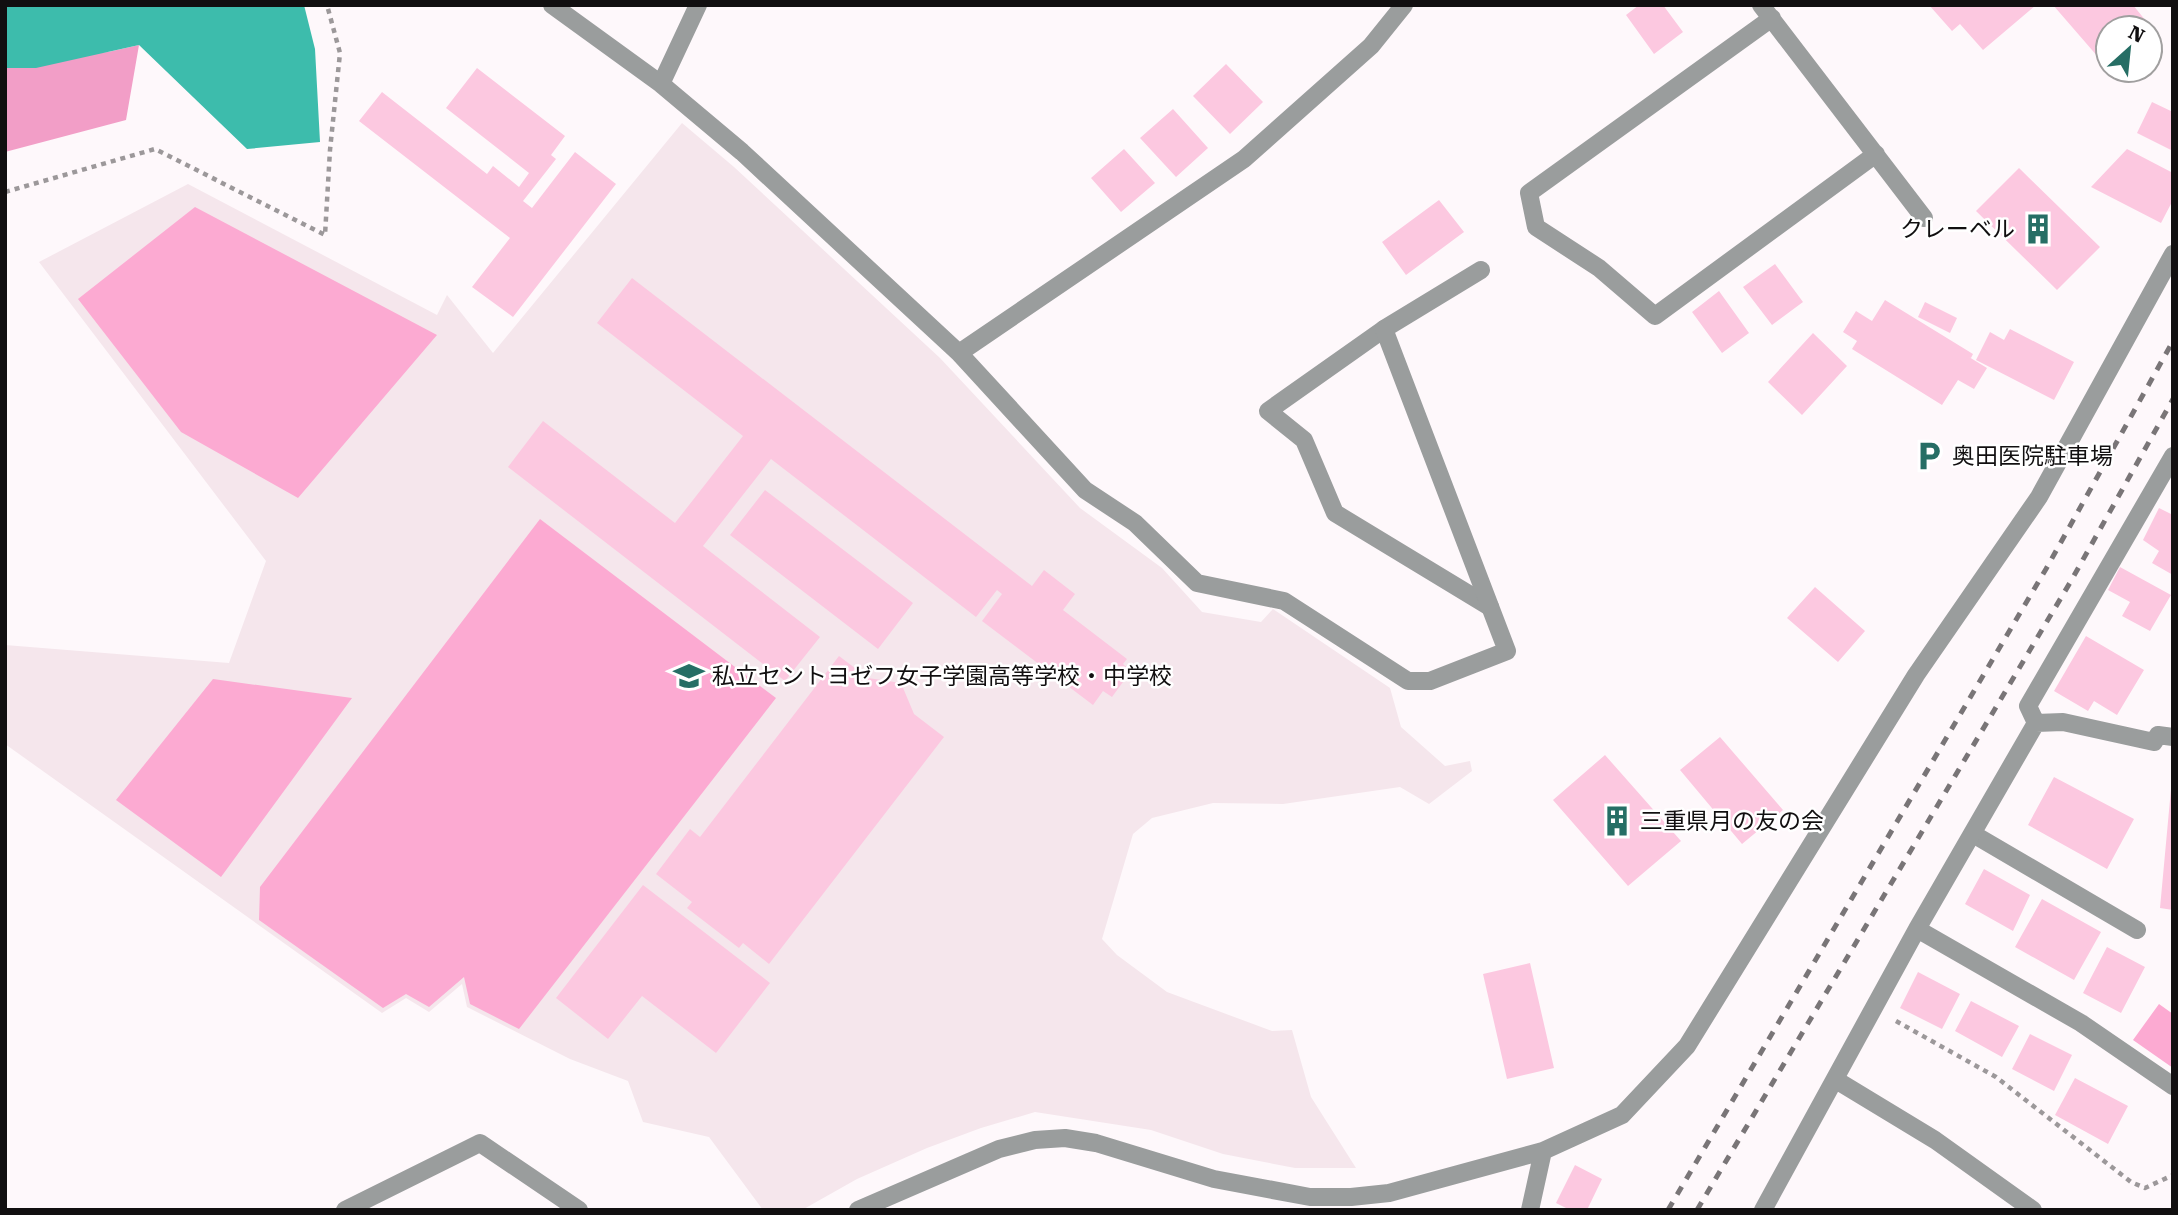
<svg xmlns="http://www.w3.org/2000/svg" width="2178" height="1215" font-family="'Roboto Serif','Noto Sans JP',serif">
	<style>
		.built { fill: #f5e6ec }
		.green { fill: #fcaad2 }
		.forest { fill: #f29ec7 }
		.water { fill: #3dbcac }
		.building { fill: #fcc8e0 }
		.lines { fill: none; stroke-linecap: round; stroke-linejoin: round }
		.path { stroke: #9c989a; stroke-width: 4.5; stroke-dasharray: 5 5; stroke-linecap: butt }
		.lane { stroke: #9a9d9d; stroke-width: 18 }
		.street { stroke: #9a9d9d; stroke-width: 18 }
		.rail { stroke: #797577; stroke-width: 5; stroke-dasharray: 9 9; stroke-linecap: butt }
		.labels { text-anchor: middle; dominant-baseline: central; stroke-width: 5; stroke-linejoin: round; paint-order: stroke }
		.poi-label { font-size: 23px; fill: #110f10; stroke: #fff; text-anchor: start }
	</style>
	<rect width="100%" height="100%" fill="#fef8fb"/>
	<path class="built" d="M682,123L734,167L940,358L1080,508L1162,568L1202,612L1261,622L1273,609L1390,688L1401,727L1445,766L1470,761L1472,771L1429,804L1400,787L1283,804L1213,803L1152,818L1133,834L1102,939L1117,955L1167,992L1272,1031L1292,1030L1311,1097L1356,1168H1295L1223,1154L1151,1130L1035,1112L981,1128L927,1148L857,1179L802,1210H763L709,1137L643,1122L628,1081L570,1059L467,1007L462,984L429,1012L406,998L382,1013L5,744V645L229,663L266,561L39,262L188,184L437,315L447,295L493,353Z"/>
	<path class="green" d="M195,207L437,335L298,498L181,432L78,299Z
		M540,519L776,698L519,1029L470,1004L464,977L429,1007L406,994L383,1008L259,920L260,887Z
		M213,679L352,698L221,877L116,800Z
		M2159,1004L2173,1014V1068L2133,1040Z"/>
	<path class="forest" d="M139,45L126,120L5,152V59L108,52Z"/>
	<path class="water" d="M5,5H304L315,49L320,142L247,149L139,45L36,68H5Z"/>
	<path class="building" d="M1639,5H1663L1683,32L1654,54L1626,15Z
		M1929,5H2036L1983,50L1960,24L1952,31Z
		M2053,5H2133L2150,26L2147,28H2108V62L2105,65Z
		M1226,64L1263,102L1230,134L1193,96Z
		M477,68L565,136L551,155L556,159L523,201L532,208L575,152L616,184L513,317L472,287L510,238L359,121L382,92L487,174L493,166L519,187L529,173L446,108Z
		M2152,102L2173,112V151L2137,133Z
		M1173,109L1208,148L1176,177L1140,138Z
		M1124,149L1155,183L1121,212L1091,178Z
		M2127,149L2173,173V200L2161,223L2091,187Z
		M2019,168L2100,247L2057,290L1976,211Z
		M1439,200L1464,232L1406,275L1382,242Z
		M1775,264L1803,302L1772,325L1743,287Z
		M632,278L1032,586L1044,570L1075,594L1063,610L1127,659L1123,664L1131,671L1112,697L1103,691L1093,705L982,621L1002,594L997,590L976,617L771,459L703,546L820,637L785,681L508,467L543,421L675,523L743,436L597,323Z
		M1719,291L1749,333L1722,353L1692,312Z
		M1885,300L1973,354L1971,358L1969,357L1987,368L1974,389L1958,380L1942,405L1852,349L1857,341L1843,332L1856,311L1872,321Z
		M1925,302L1957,318L1950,333L1918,317Z
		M2010,329L2074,362L2054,400L1976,360L1990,332L2004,340Z
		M1813,333L1847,366L1802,415L1768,382Z
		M765,490L913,603L878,649L730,535Z
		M2159,508L2173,515V575L2152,563L2159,551L2143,540Z
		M2120,567L2171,595L2150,631L2122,616L2130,602L2108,590Z
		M1815,587L1865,631L1838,662L1787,618Z
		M2086,636L2144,670L2117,715L2094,701L2088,711L2054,691Z
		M839,656L868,678L901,683L914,714L944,737L769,964L743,943L739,948L687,908L692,902L656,874L690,829L700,837Z
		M1720,737L1783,810L1742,844L1680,770Z
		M1605,755L1681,841L1628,886L1553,800Z
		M2054,777L2134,819L2107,869L2028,825Z
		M2171,789H2173V910L2160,908Z
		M1984,869L2030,895L2013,931L1965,904Z
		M643,885L770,983L716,1053L642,996L608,1039L556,998Z
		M2042,899L2101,932L2074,980L2015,947Z
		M2107,947L2145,967L2121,1013L2083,993Z
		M1530,963L1554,1068L1507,1079L1483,974Z
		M1918,972L1960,994L1942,1029L1900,1008Z
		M1971,1001L2019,1026L2002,1057L1955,1031Z
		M2030,1034L2072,1055L2054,1091L2012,1069Z
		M2075,1078L2128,1106L2108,1144L2055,1115Z
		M1575,1165L1602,1179L1587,1210H1570L1556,1203Z"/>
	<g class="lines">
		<path class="path" d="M5,192L155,149L325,235L330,150L340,53L327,5
			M1896,1021L1996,1077L2131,1182L2145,1188L2173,1175"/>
		<path class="lane" d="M1384,329L1268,411L1304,440L1335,513L1490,607
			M1973,834L2137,930"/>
		<path class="street" d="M552,5L661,84L742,152L959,353L1085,490L1135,523L1197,583L1284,601L1408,681H1430L1507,651L1384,329L1481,270
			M1761,5L1924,218
			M1772,18L1529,193L1536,227L1599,268L1655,316L1876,154
			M661,84L698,5
			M959,353L1244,159L1371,46L1404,5
			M2036,723L2028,706L2173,456
			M1917,929L2081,1023L2173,1086
			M1836,1080L1935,1140L2033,1210
			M345,1210L480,1143L579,1210
			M858,1210L999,1149L1035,1140L1065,1138L1096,1143L1214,1179L1310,1197H1351L1389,1193L1543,1151L1622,1115L1687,1046L1916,675L2039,497L2173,254
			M1530,1210L1543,1151
			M1763,1210L1917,929L2036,723L2063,722L2154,742L2158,735L2173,737"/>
		<path class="rail" d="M1668,1210L2046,569L2173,341
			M1697,1210L2071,581L2173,399"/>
	</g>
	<defs>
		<g id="building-bare" transform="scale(2.415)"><path d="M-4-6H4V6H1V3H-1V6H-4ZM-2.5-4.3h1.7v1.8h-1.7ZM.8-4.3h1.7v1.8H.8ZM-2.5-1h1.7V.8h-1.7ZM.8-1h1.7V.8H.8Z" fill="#266e65" stroke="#fff" stroke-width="2.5" paint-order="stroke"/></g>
		<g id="parking-bare" transform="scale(2.415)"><path d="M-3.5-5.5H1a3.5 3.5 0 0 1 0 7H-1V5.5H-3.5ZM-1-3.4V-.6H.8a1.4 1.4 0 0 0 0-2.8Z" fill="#266e65" stroke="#fff" stroke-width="2.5" paint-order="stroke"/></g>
		<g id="school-bare" transform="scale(2.415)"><path d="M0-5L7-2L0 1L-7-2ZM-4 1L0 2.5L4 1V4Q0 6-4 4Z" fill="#266e65" stroke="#fff" stroke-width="2.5" paint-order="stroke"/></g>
	</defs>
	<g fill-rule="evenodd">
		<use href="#building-bare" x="2038" y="229"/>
		<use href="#parking-bare" x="1929" y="456"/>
		<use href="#school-bare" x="689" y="676"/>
		<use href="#building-bare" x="1617" y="821"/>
	</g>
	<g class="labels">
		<g class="poi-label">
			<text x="2015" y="229" text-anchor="end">クレーベル</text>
			<text x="1952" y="456">奥田医院駐車場</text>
			<text x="712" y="676">私立セントヨゼフ女子学園高等学校・中学校</text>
			<text x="1640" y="821">三重県月の友の会</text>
		</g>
	</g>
	<rect width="2178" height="1215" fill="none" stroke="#110f10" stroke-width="14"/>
	<g transform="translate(2129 49) rotate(27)"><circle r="33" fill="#ffffff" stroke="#a09f9f" stroke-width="2"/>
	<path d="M0-5L12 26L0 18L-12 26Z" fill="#266e65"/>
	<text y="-10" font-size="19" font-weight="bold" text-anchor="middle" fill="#110f10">N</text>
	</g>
</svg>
